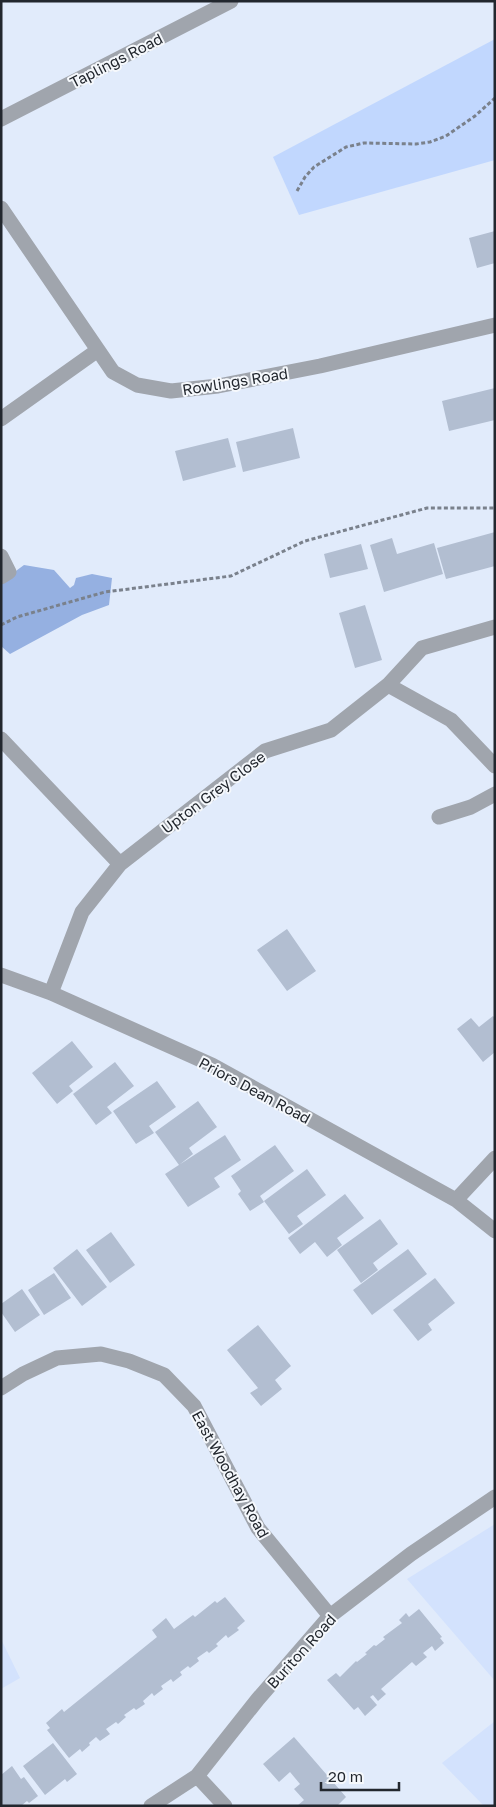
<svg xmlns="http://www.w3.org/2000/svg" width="496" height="1807" font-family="'Golos Text',sans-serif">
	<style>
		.built { fill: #d3e2fd }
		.green { fill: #c1d7fe }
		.forest { fill: #95b0e1 }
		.building { fill: #b2bed1 }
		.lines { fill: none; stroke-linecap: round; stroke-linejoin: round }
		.path { stroke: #7a818c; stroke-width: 3; stroke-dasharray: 4 2.5; stroke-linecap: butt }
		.minor { stroke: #a0a5ad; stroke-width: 15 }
		.labels { text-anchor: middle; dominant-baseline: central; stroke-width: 4; stroke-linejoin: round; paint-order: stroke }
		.street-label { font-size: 15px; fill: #22272e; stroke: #f5f8fc }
	</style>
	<rect width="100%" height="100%" fill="#e1ebfb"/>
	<path class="built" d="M495,1524V1681L407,1579Z
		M1,1639L20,1678L1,1689Z
		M495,1721V1806H484L442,1763Z"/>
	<path class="green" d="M495,39V160L299,215L273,157Z"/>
	<path class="forest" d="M24,565L54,570L70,588L74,585L76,578L92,574L112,578L109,605L82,615L10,654L1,646V582Z"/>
	<path class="building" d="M495,231V263L477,268L469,238Z
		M495,388V420L449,431L442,401Z
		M293,428L300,458L243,472L236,442Z
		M228,438L236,467L183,481L175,451Z
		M495,532V566L446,579L437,548Z
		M392,538L397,554L434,543L443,574L384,592L370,545Z
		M361,544L368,569L330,578L324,554Z
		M365,605L382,660L355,668L339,613Z
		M287,929L316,971L287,991L257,950Z
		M493,1016L495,1018V1052L483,1062L457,1029L471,1018L479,1027Z
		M72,1041L93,1067L69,1086L73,1091L57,1104L32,1073Z
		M115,1062L134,1086L107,1107L112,1113L96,1125L73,1094Z
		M157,1081L176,1107L149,1126L154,1133L136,1144L113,1111Z
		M198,1101L217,1127L189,1148L193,1154L179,1165L155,1132Z
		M225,1135L241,1160L214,1178L220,1187L188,1207L165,1174Z
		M275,1145L294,1171L260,1196L264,1202L250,1211L238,1194L241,1191L231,1176Z
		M307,1169L326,1195L297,1216L303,1224L289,1234L264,1201Z
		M345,1194L364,1218L337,1238L342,1245L327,1257L315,1242L300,1254L288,1238Z
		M380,1219L398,1244L373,1263L378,1270L361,1283L337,1250Z
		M111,1232L135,1265L110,1283L86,1250Z
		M77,1249L107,1287L82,1306L53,1268Z
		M408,1249L427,1274L372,1315L353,1290Z
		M54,1273L71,1298L44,1315L28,1290Z
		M435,1278L455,1303L428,1324L432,1330L418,1341L393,1310Z
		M22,1289L40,1315L15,1332L1,1312V1304Z
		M258,1325L291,1366L275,1380L282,1389L261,1406L250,1393L258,1388L227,1350Z
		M225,1597L245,1621L237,1628L239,1630L228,1638L226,1635L216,1644L218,1646L209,1653L207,1651L197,1658L199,1661L190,1668L188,1666L180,1672L182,1675L173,1682L171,1679L161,1686L163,1689L154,1696L152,1693L143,1701L145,1704L136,1710L134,1708L124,1715L126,1717L118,1724L116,1722L106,1729L110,1734L100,1741L96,1737L89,1743L90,1745L82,1752L80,1749L69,1758L47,1730L50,1728L46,1723L62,1709L64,1712L157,1637L152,1630L166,1618L174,1629L193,1615L195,1617L215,1601L217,1603Z
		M419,1609L442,1637L440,1638L444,1643L435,1651L432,1646L423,1653L427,1657L416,1666L412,1662L381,1689L386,1694L378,1701L373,1695L370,1697L377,1705L365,1716L358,1707L354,1710L327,1680L336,1673L340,1677L356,1661L357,1662L367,1654L365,1653L374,1645L376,1646L385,1639L383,1637L402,1623L399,1620L406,1613L409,1617Z
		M294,1737L346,1797L337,1806H297L304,1800L294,1789L300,1784L290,1772L279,1782L263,1764Z
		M53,1743L77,1774L67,1782L65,1779L45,1795L23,1766Z
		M12,1766L21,1779L24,1777L38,1796L29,1803L27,1801L21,1806H1V1775Z"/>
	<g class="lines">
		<path class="path" d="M297,191L305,177L314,167L346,147L364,143L416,144L430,142L446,136L475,116L495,98
			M1,625L17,617L105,592L231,576L305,541L427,508H495"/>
		<path class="minor" d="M1,119L231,1
			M1,208L113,372L137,385L171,391L218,386L320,366L495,325
			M1,419L98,350
			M1,556L9,572L1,577
			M388,685L451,720L495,766
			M1,739L120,864
			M439,817L471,807L495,794
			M1,975L51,993L212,1065L456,1200L495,1231
			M51,993L82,912L120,864L265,751L331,730L388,685L422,648L495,627
			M456,1200L495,1158
			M1,1388L23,1374L57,1358L101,1354L129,1361L164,1375L194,1406L258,1528L330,1616
			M197,1776L225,1806
			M151,1806L197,1776L258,1699L330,1616L411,1554L495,1497"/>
	</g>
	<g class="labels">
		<g class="street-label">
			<text transform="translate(116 60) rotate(-27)">Taplings Road</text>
			<text transform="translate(235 381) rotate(-9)">Rowlings Road</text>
			<text transform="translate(213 792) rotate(-37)">Upton Grey Close</text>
			<text transform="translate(255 1090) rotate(28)">Priors Dean Road</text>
			<text transform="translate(231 1474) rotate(61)">East Woodhay Road</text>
			<text transform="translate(301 1651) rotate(-48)">Buriton Road</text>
		</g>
	</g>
	<rect width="496" height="1807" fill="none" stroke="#22272e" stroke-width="5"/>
	<path d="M321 1782v8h78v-8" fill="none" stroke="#22272e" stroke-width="2.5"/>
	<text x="328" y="1782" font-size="15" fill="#22272e" stroke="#f5f8fc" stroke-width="4" paint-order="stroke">20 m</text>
</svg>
